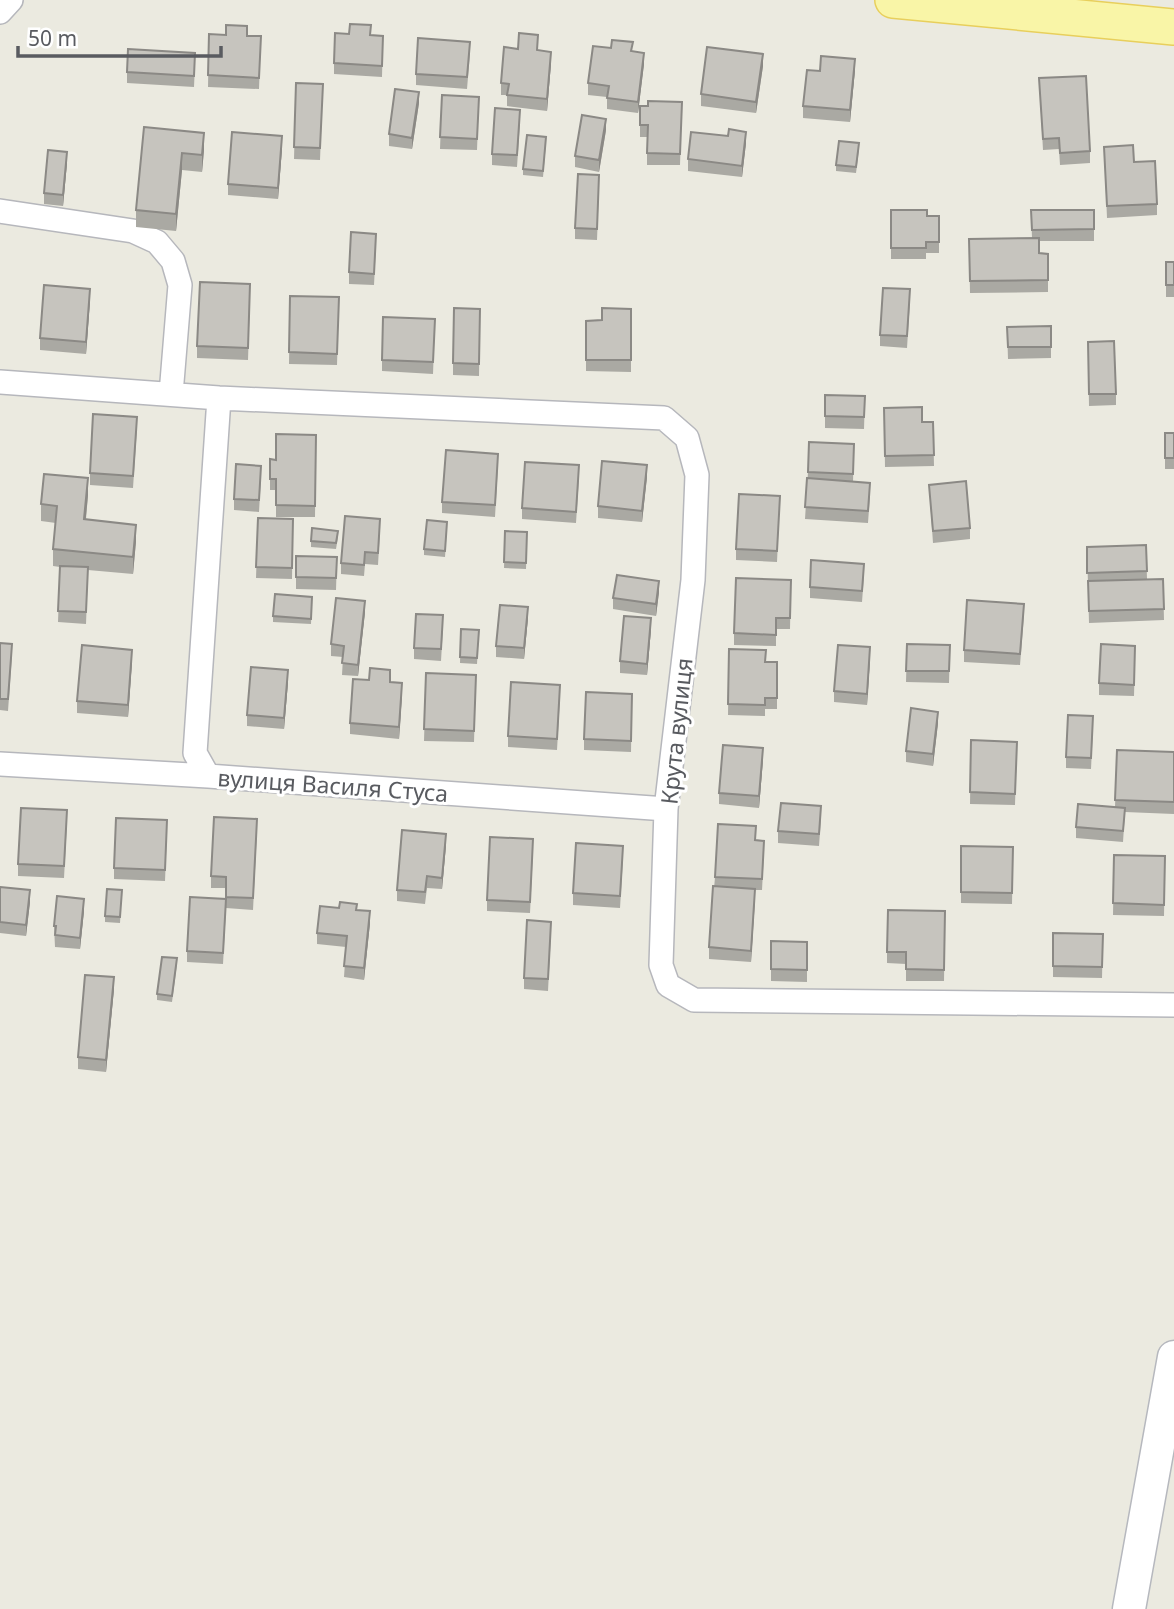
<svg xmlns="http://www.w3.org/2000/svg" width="1174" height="1609" font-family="'Noto Sans',sans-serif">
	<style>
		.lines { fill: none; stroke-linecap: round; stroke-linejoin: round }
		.street-casing { stroke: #b6b7bc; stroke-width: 26 }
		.secondary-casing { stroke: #b6b8be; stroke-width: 35 }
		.primary-casing { stroke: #e8cf5c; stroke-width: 38 }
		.street { stroke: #fff; stroke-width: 23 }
		.secondary { stroke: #fff; stroke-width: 32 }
		.primary { stroke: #f9f5a7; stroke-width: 35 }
		.wall { fill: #aaa9a3 }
		.shaded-wall { fill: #8b8985 }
		.building { fill: #c6c4be; stroke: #8b8985; stroke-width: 2 }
		.labels { text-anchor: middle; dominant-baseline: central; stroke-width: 6; stroke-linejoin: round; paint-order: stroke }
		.street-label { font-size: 23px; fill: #595b60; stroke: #fff }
	</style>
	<rect width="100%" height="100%" fill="#ebeae0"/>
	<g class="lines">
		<g class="street-casing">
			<path id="street" d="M0,12L11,0
				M0,211L133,231L157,242L173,261L180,285L171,394
				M0,382L219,398L664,418L687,438L697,475L693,580L666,809L661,965L668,985L694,1000L1174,1005
				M0,764L208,776L666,809
				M208,776L195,753L219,398"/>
		</g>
		<g class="secondary-casing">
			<path id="secondary" d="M1129,1609L1174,1357"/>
		</g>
		<g class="primary-casing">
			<path id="primary" d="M893,0L1174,27"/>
		</g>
		<use href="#street" class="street"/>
		<use href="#secondary" class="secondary"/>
		<use href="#primary" class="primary"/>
	</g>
	<path class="wall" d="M209,34L261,36L259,89L208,87Z
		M371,35L383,36L382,77L334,74V63Z
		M538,51L551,63L547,111L507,106V95H501V83Z
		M633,51L644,64L638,113L607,109V97L588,95V83Z
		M470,53L467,89L416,85V74Z
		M195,64L194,87L127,83V72Z
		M763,66L756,113L701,106V94Z
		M855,70L850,122L803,118V106L820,71Z
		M1039,78L1090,151V163L1060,165L1059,149L1043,150Z
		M296,83L323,84L320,160L294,159Z
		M442,95L479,97L477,150L440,149Z
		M682,102L680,165H647V137H640V106H648Z
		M419,103L412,149L389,146V134Z
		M520,122L517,167L492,165V154Z
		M144,127L204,150L202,172L182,170L176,231L136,227V210Z
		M606,130L599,172L575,167V156Z
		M728,136L746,143L742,177L688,171V159Z
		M546,143L543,177L523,175V169Z
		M1104,147L1134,162L1157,204V215L1107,218Z
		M282,148L278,199L228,195V184Z
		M859,149L856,173L836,171V165Z
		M67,163L63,206L44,204V193Z
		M599,187L597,240L575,239V228Z
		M891,210L927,216H939V253H926V259H891Z
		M1031,210H1094V241H1039V253L1048,254V292L970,293L969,239L1032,238Z
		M376,245L374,285L349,284V272Z
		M1166,262H1174V297H1166Z
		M250,296L248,360L197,358V346Z
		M290,296L339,297L337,365L289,364Z
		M90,300L86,354L40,350V338Z
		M910,301L907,348L880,346V335Z
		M480,309L479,376L453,375V363Z
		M631,309V372L586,371V321L602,320Z
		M435,319L433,374L382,371V360Z
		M1051,326V358L1008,359L1007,327Z
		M1088,342L1116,394V405L1089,406Z
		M825,395L865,396L864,429L825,428Z
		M884,408L922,422H933L934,466L885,467Z
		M137,428L133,488L90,485V473Z
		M1174,433V469H1165V458Z
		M316,435L315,517H276V490H270V459L276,460Z
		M854,444L853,482L870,495L868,523L805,519L808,472Z
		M498,465L495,517L442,513V502Z
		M261,477L259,512L234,510V499Z
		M579,477L576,523L522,519V508Z
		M647,477L642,522L598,518V506Z
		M929,485L970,528V539L933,543Z
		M88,495L86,519L136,541L133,574L88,570L86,624L58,622L60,567L53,566V549L56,523L41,521V504Z
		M780,496L777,562L736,560V549Z
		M258,518L293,519L292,579L256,578Z
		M447,528L445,557L424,555V549Z
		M380,530L378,565L365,564L364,576L341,574V563Z
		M505,531L527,532L526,569L504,568Z
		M338,537L336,549L311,547V541Z
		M1146,545L1147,579H1163L1164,620L1089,623L1087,547Z
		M337,557L336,590L296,589V577Z
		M864,575L862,602L810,598V587Z
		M791,580L790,629H776V646L734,645V633Z
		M659,592L656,616L613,609V598Z
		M312,597L311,624L273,622V616Z
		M365,612L358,676L342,675L343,657L331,656V644Z
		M1024,615L1020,665L964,662V650Z
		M528,618L524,659L496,657V646Z
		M443,627L441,661L414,659V648Z
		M461,629L479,630L477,664L460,663Z
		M651,629L647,675L620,673V661Z
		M0,643L12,655L8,711L0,710Z
		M907,644L950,645L949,683L906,682Z
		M729,649L766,662H777V709H765V716L728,715Z
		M1135,657L1134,696L1099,695V683Z
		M870,659L867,705L834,702V691Z
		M132,661L128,717L77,713V701Z
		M426,673L476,675L474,742L424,741Z
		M288,682L284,729L247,726V715Z
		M390,682L402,694L399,739L350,734V723Z
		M632,694L631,752L584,750V739Z
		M560,697L557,750L508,747V736Z
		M938,723L933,766L906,762V751Z
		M1093,728L1091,769L1066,768V757Z
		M971,740L1017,742L1015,805L970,804Z
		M1117,750L1174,752V814L1125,812L1123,842L1076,838V827L1115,807Z
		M763,759L759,808L719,804V793Z
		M821,818L819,846L778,843V831Z
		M67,822L64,878L18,876V864Z
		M167,831L165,881L114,879V868Z
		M257,831L253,910L226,908L223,964L187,962V951L226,899V888H211V876Z
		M756,840L764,852L762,890H755L751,962L709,959V947L715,877Z
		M446,845L442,889L427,888L425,904L397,901V890Z
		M1013,847L1012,904L961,903V892Z
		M533,851L530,913L487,911V900Z
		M1114,855L1165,856L1164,916L1113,915Z
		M623,858L620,908L573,905V893Z
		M0,887L30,902L26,936L0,933Z
		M122,890L120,923L105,922V916Z
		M357,910L370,923L364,980L344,977L346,947L317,944V933Z
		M84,911L80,949L55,947L54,926Z
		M945,911L944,981H906V964L887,963V952Z
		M551,933L548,991L524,989V978Z
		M1053,933L1103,934L1102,978L1053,977Z
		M771,941L807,942V982L771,981Z
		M177,964L172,1002L157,1000V994Z
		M114,989L106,1072L78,1069V1057Z"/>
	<path class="shaded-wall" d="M551,52V63L547,111V99Z
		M644,53V64L638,113V102Z
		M763,54V66L756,113V102Z
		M855,59V70L850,122V110Z
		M419,92V103L412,149V138Z
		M606,119V130L599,172V160Z
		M746,132V143L742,177V166Z
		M204,133V150L202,172V155Z
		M282,136V148L278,199V188Z
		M67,152V163L63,206V195Z
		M182,153V170L176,231V214Z
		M90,289V300L86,354V342Z
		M647,465V477L642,522V511Z
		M88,478V495L84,536V519Z
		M136,525V541L133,574V557Z
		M659,581V592L656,616V604Z
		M365,601V612L358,676V665Z
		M528,607V618L524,659V648Z
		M651,618V629L647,675V664Z
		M870,647V659L867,705V694Z
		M132,650V661L128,717V705Z
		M288,670V682L284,729V718Z
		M402,683V694L399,739V727Z
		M938,712V723L933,766V754Z
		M763,748V759L759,808V796Z
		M446,834V845L442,889V878Z
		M755,889V900L751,962V951Z
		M30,890V902L26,936V925Z
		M84,899V911L80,949V938Z
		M370,911V923L364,980V968Z
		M114,977V989L106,1072V1060Z"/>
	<path class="building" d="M350,24L371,25L370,35L383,36L382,66L334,63L335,33L349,34Z
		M226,25L247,26V36H261L259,78L208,75L209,34L226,35Z
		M519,33L538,35L537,50L551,52L547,99L507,95L509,84L501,83L504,47L518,49Z
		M418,38L470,42L467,77L416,74Z
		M612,40L633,42L631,51L644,53L638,102L607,98L609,86L588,83L593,46L611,48Z
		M707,47L763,54L756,102L701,94Z
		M128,49L195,53L194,76L127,72Z
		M821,56L855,59L850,110L803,106L807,70L820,71Z
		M1086,76L1090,151L1060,153L1059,138L1043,139L1039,78Z
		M296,83L323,84L320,148L294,147Z
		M395,89L419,92L412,138L389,134Z
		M442,95L479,97L477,139L440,137Z
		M648,101L682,102L680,154L647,153L648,125H640V106H648Z
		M495,108L520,110L517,155L492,154Z
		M582,115L606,119L599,160L575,156Z
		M144,127L204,133L202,155L182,153L176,214L136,210Z
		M729,129L746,132L742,166L688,159L691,132L728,136Z
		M232,132L282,136L278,188L228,184Z
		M527,135L546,137L543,171L523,169Z
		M839,141L859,143L856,167L836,165Z
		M1133,145L1134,162L1155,161L1157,204L1107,206L1104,147Z
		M48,150L67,152L63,195L44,193Z
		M578,174L599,175L597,229L575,228Z
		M891,210H927V216H939V242H926V248H891Z
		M1031,210H1094V229L1032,230Z
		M351,232L376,234L374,274L349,272Z
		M1039,238V253L1048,254V280L970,281L969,239Z
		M1166,262H1174V285H1166Z
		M200,282L250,284L248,348L197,346Z
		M44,285L90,289L86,342L40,338Z
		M883,288L910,289L907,336L880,335Z
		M290,296L339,297L337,354L289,352Z
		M454,308L480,309L479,364L453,363Z
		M602,308L631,309V360H586V321L602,320Z
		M383,317L435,319L433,362L382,360Z
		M1051,326V347H1008L1007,327Z
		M1114,341L1116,394H1089L1088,342Z
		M825,395L865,396L864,417L825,416Z
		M922,407V422H933L934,455L885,456L884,408Z
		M93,414L137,417L133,476L90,473Z
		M1165,433H1174V458H1165Z
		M276,434L316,435L315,506L276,505V479H270V459L276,460Z
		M809,442L854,444L853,474L808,472Z
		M446,450L498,454L495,505L442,502Z
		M602,461L647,465L642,511L598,506Z
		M525,462L579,465L576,512L522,508Z
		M236,464L261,466L259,500L234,499Z
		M44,474L88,478L84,519L136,525L133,557L53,549L57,506L41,504Z
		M807,478L870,483L868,511L805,507Z
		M966,481L970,528L933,531L929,485Z
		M739,494L780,496L777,551L736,549Z
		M345,516L380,519L378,553L365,552L364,565L341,563Z
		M258,518L293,519L292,568L256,567Z
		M427,520L447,522L445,551L424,549Z
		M312,528L338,531L336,543L311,541Z
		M505,531L527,532L526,563L504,562Z
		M1146,545L1147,571L1087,573V547Z
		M296,556L337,557L336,578L296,577Z
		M811,560L864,564L862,591L810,587Z
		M60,566L88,567L86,612L58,611Z
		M617,575L659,581L656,604L613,598Z
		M736,578L791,580L790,618H776V635L734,633Z
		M1163,579L1164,609L1089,611L1088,581Z
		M275,594L312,597L311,619L273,616Z
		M336,598L365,601L358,665L342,663L344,646L331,644Z
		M967,600L1024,604L1020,654L964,650Z
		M500,605L528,607L524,648L496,646Z
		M416,614L443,615L441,649L414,648Z
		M624,616L651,618L647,664L620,661Z
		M461,629L479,630L477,658L460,657Z
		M0,643L12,644L8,699H0Z
		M907,644L950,645L949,671H906Z
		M1101,644L1135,646L1134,685L1099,683Z
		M82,645L132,650L128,705L77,701Z
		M838,645L870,647L867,694L834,691Z
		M729,649L766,650L765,662H777V698H765V705L728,704Z
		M251,667L288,670L284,718L247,715Z
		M370,668L390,670V682L402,683L399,727L350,723L353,679L369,680Z
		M426,673L476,675L474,731L424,729Z
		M511,682L560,685L557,739L508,736Z
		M586,692L632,694L631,741L584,739Z
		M911,708L938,712L933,754L906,751Z
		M1068,715L1093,716L1091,758L1066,757Z
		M971,740L1017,742L1015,794L970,792Z
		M723,745L763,748L759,796L719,793Z
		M1117,750L1174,752V802L1115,800Z
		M781,803L821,806L819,834L778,831Z
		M1078,804L1125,808L1123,831L1076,827Z
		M21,808L67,810L64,866L18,864Z
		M214,817L257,819L253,898L226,897V877L211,876Z
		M116,818L167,820L165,870L114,868Z
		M718,824L756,826L755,840L764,841L762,879L715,877Z
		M402,830L446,834L442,878L427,876L425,892L397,890Z
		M490,837L533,839L530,902L487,900Z
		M576,843L623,846L620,896L573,893Z
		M961,846L1013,847L1012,893L961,892Z
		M1114,855L1165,856L1164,905L1113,903Z
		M713,886L755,889L751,951L709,947Z
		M0,887L30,890L26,925L0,922Z
		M107,889L122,890L120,917L105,916Z
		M57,896L84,899L80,938L55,935L56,926H54Z
		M190,897L226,899L223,953L187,951Z
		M340,902L357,904L356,910L370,911L364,968L344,966L347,936L317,933L320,906L339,908Z
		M888,910L945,911L944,970L906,969V952H887Z
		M527,920L551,922L548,979L524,978Z
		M1053,933L1103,934L1102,967L1053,966Z
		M771,941L807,942V970L771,969Z
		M162,957L177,958L172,996L157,994Z
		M85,975L114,977L106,1060L78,1057Z"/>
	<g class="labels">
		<g class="street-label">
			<text transform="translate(676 731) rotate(-84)">Крута вулиця</text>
			<text transform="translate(333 785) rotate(4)">вулиця Василя Стуса</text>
		</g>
	</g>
	<path d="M18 46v10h203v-10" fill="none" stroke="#595b60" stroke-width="3.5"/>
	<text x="28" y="46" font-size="21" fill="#595b60" stroke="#ffffff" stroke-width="5" paint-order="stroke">50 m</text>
</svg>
